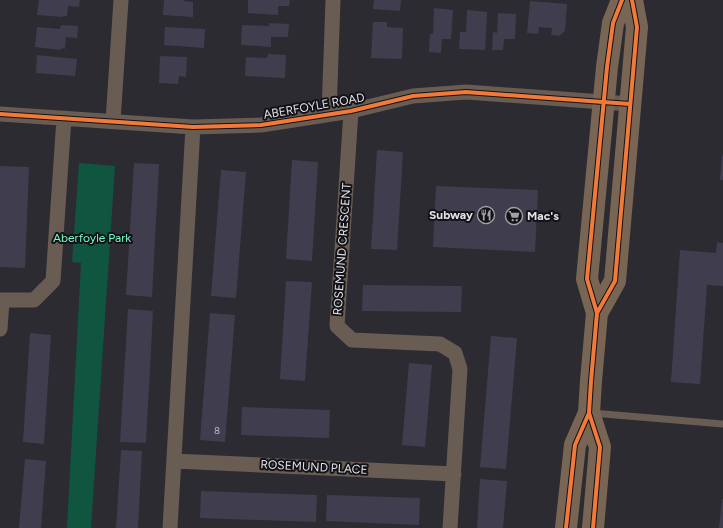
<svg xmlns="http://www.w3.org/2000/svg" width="723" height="528" font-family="Figtree,sans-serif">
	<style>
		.green { fill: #105540 }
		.building { fill: #403e4e }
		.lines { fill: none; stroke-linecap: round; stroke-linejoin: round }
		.lane { stroke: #695d53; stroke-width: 7 }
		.street { stroke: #695d53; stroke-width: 15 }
		.primary { stroke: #786554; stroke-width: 22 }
		.cycleway-casing { stroke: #121217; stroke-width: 6 }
		.cycleway { stroke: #f17a3a; stroke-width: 4 }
		.labels { text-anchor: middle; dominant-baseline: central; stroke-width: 4; stroke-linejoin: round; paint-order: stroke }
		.number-label { font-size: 10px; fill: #bab9c2 }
		.street-label { font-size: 12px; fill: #e2e2e9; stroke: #121217 }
		.poi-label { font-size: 12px; font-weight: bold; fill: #e2e2e9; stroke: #121217; text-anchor: end }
		.park-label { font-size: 12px; fill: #73fcc6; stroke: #121217 }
	</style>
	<rect width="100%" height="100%" fill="#2b2b31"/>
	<path class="green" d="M79,163L115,166L91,528H67L81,263L72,262Z"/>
	<path class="building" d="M39,0H80L79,7L68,6L67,16H63V17L37,15Z
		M164,0H184V1L193,2V17L163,15Z
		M248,0H290L289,6H278V15L248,13Z
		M374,0H401L400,11L373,9Z
		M530,1L567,4L565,31L559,36L551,35L552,28L539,27L538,34L527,33Z
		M434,8L453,10L451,39H442L441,53L429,52L430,34H433Z
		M467,10L487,12L485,50L459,49L460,32H466Z
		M498,13L516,14L515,39H504L503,50H492L493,32L497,33Z
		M373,22H387V27L403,28L402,59L371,58Z
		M269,23L289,24L288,37H271V47L241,45L242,25L269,26Z
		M61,25L78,26L77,38L66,37L65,49L61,48V50L35,47L37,27L60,29Z
		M165,27L205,29L204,48L164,45Z
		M268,54L286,55L285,78L245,76L246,57L267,58Z
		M37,55L77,59L75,76L36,73Z
		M160,56L187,57L186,77L179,76L178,84L159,83Z
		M377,150L403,152L397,250L371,249Z
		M722,155H723V180H720Z
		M292,160L318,162L312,261L286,259Z
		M134,163L159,164L152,297L126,295Z
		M0,166L29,167L25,268L0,267Z
		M221,170L246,172L236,298L211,296Z
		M436,186L538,190L535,252L433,247Z
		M717,242L723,243V286L707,285L700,384L671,382L680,250L716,253Z
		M286,281L312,282L305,381L280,379Z
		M363,285L462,286L461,312L362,311Z
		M128,309L153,311L146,443L120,442Z
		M210,313L235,315L225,442L200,440Z
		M30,333L51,335L44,444L23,442Z
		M491,336L517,338L506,469L480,467Z
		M409,363L432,365L425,447L402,445Z
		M242,407L330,410L329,438L241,435Z
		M121,450L142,451L138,528H116Z
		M25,459L46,461L41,528H19Z
		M480,479L507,481L503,528H477Z
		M201,491L317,495L316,522L200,518Z
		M327,495L420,498L419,525L326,521Z
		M722,499H723V528H719Z"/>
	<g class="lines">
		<path class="lane" d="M592,413L723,424"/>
		<path class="street" d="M351,111L337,326L352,340L440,344L455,353L460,369L450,528
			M0,114L193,127L261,125L351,111L413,96L466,92L630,104
			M329,114L333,0
			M113,121L121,0
			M0,300H34L53,281L64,118
			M0,329L2,301
			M174,461L454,474
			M170,528L193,127"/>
		<path class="primary" d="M597,313L615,281L637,27L632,0
			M589,413L600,447L593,528
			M566,528L575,445L589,413L591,381L597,313L587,279L607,67L613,23L622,0"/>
		<g class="cycleway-casing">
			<path id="cycleway" d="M0,114L193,127L261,125L351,111L413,96L466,92L630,104
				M597,313L615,281L637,27L632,0
				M589,413L600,447L593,528
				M566,528L575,445L589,413L591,381L597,313L587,279L607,67L613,23L622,0"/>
		</g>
		<use href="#cycleway" class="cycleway"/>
	</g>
	<defs>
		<g id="restaurant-ring" transform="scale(0.9)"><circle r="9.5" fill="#121217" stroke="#a2a2a9" stroke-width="1.5"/><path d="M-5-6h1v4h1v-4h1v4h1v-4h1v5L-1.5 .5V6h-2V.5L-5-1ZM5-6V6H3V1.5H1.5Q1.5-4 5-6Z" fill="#a2a2a9"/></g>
		<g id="supermarket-ring" transform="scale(0.9)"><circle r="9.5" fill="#121217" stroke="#a2a2a9" stroke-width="1.5"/><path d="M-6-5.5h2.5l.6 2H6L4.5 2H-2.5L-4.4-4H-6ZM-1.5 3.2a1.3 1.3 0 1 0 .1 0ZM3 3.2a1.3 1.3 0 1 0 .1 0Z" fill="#a2a2a9"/></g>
	</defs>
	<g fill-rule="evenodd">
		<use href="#restaurant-ring" x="486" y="215"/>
		<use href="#supermarket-ring" x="514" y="216"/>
	</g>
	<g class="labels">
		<g class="number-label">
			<text x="217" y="430">8</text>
		</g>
		<g class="street-label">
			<text transform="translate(314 106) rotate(-10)">ABERFOYLE ROAD</text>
			<text transform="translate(342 249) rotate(-86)">ROSEMUND CRESCENT</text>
			<text transform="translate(314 467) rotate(3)">ROSEMUND PLACE</text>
		</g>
		<g class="poi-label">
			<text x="473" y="215">Subway</text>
			<text x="527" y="216" text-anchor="start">Mac's</text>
		</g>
		<g class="park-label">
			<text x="92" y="238">Aberfoyle Park</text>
		</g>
	</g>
</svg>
